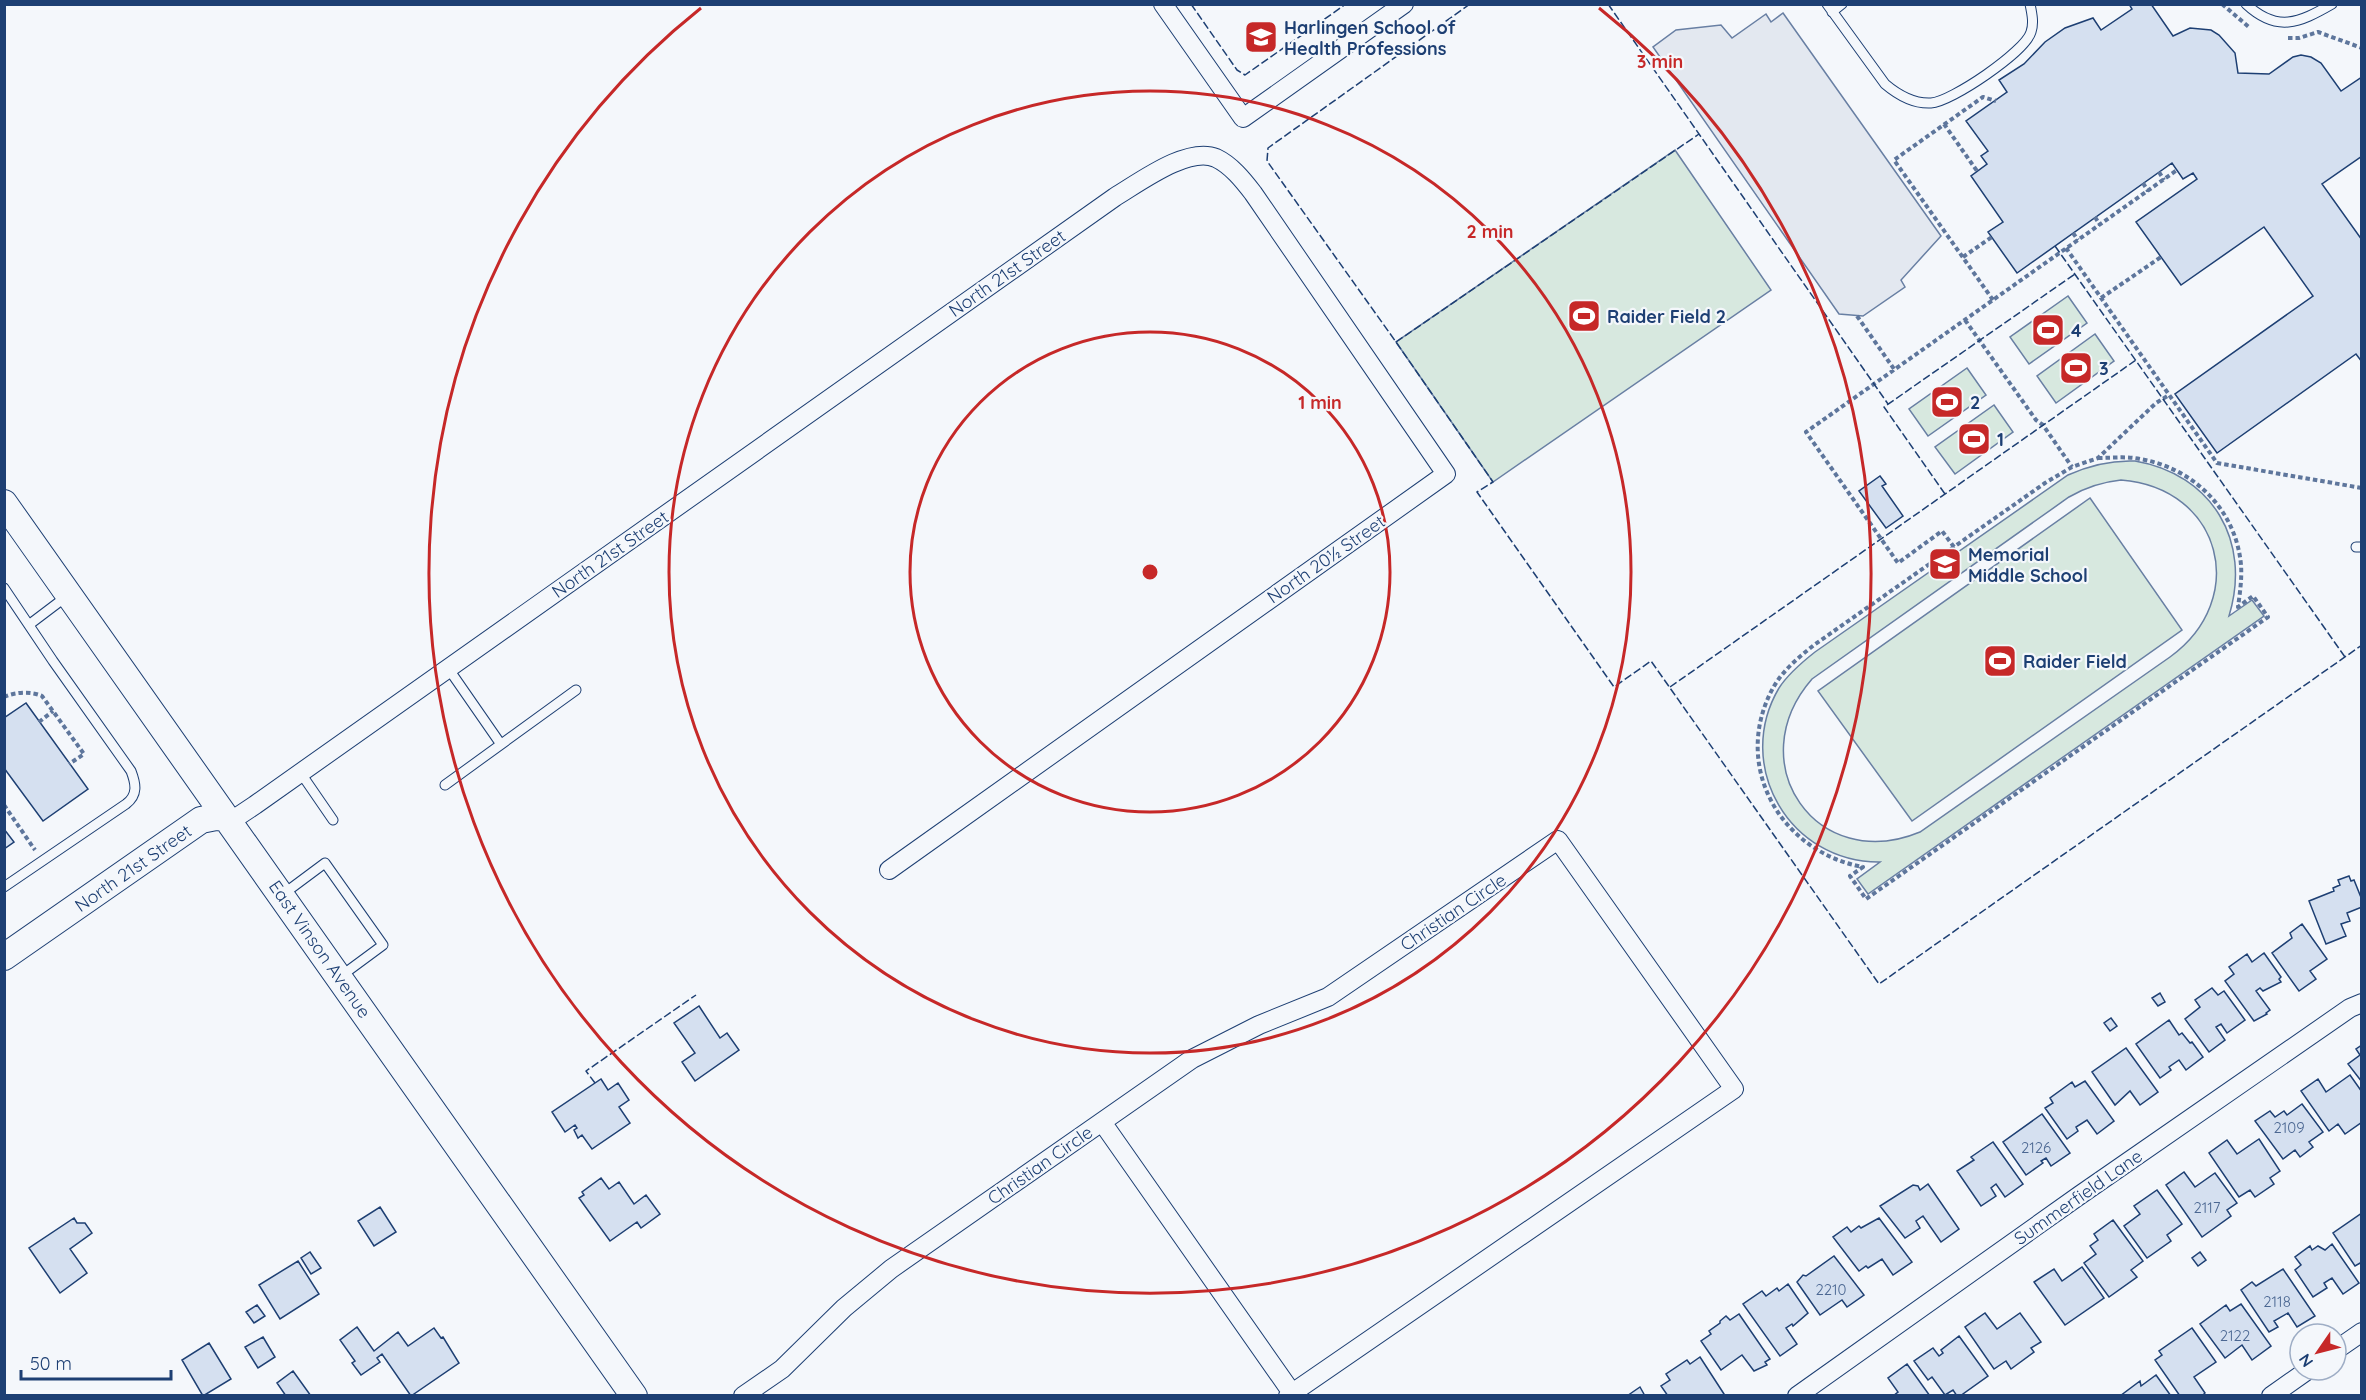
<svg xmlns="http://www.w3.org/2000/svg" width="2366" height="1400" font-family="Quicksand,sans-serif">
	<style>
		.green { fill: #d7e8df; stroke: #687fa3; stroke-width: 1.5; fill-rule: evenodd }
		.parking { fill: #e3e8f0; stroke: #687fa3; stroke-width: 1.5 }
		.building { fill: #d5e0f0; stroke: #1d3f73; stroke-width: 1.5 }
		.lines { fill: none; stroke-linecap: round; stroke-linejoin: round }
		.lane-casing { stroke: #1d3f73; stroke-width: 11 }
		.street-casing { stroke: #1d3f73; stroke-width: 20 }
		.secondary-casing { stroke: #1d3f73; stroke-width: 28 }
		.path { stroke: #5e769c; stroke-width: 4; stroke-dasharray: 4.5 3; stroke-linecap: butt }
		.lane { stroke: #f4f7fb; stroke-width: 9 }
		.street { stroke: #f4f7fb; stroke-width: 18 }
		.secondary { stroke: #f4f7fb; stroke-width: 26 }
		.fence { stroke: #1d3f73; stroke-width: 1.5; stroke-dasharray: 8 3; stroke-linecap: butt }
		.ring { fill: none; stroke: #c62828; stroke-width: 3 }
		.labels { text-anchor: middle; dominant-baseline: central; stroke-width: 4.5; stroke-linejoin: round; paint-order: stroke }
		.number-label { font-size: 15px; fill: #4b6792 }
		.poi-label { font-size: 18px; font-weight: bold; fill: #1d3f73; stroke: #f4f7fb; text-anchor: start }
		.street-label { font-size: 18px; fill: #1d3f73; stroke: #f4f7fb }
		.centre { fill: #c62828; stroke: #f4f7fb; stroke-width: 3 }
		.ring-label { font-size: 18px; text-anchor: middle; font-weight: bold; fill: #c62828; stroke: #f4f7fb; stroke-width: 4.5; stroke-linejoin: round; paint-order: stroke }
	</style>
	<rect width="100%" height="100%" fill="#f4f7fb"/>
	<path class="green" d="M1675,150L1771,290L1493,482L1396,342Z
		M2068,296L2087,323L2029,364L2010,337Z
		M2095,334L2114,361L2056,403L2037,376Z
		M1967,368L1986,395L1928,436L1909,409Z
		M1994,405L2013,432L1955,474L1935,447Z
		M2135,461C2212,474 2252,541 2229,616L2252,600L2264,616L1868,894L1857,879L1880,862C1790,863 1733,766 1779,688C1788,674 1801,663 1815,652L2068,475C2090,465 2110,460 2135,461ZM2121,480C2222,488 2250,599 2170,657L1920,832C1817,875 1739,763 1812,679L2069,497C2086,487 2102,482 2121,480Z
		M2090,498L2182,630L1912,821L1818,691Z"/>
	<path class="parking" d="M1783,13L1941,236L1901,280L1905,287L1863,316L1839,314L1653,47L1676,30L1721,25L1732,38L1766,14L1771,22Z"/>
	<path class="building" d="M2129,4H2151L2173,36L2190,28L2211,30L2219,35L2235,53L2238,73L2269,74L2293,57L2301,55L2311,57L2321,63L2341,91L2362,77V156L2322,184L2362,240V362L2356,354L2217,453L2175,394L2313,296L2264,227L2181,285L2136,222L2197,179L2193,173L2183,179L2172,163L2017,273L1988,232L2003,222L1971,176L1987,164L1981,156L1988,151L1966,121L2007,92L1999,80L2024,64L2045,42L2065,28L2093,18L2101,30L2132,9Z
		M1880,476L1886,484L1882,486L1903,516L1886,528L1859,491Z
		M26,703L88,789L43,821L4,768V718Z
		M4,829L14,842L4,849Z
		M2349,876L2351,881L2354,880L2362,900V907L2347,913L2350,921L2341,924L2346,936L2326,944L2309,901L2334,891L2333,888L2340,885L2338,880Z
		M2302,924L2327,959L2310,971L2316,979L2299,991L2272,953L2292,938L2290,933Z
		M2264,953L2281,977L2279,979L2281,982L2263,991L2260,988L2256,991L2270,1010L2266,1013L2267,1014L2254,1021L2225,981L2234,974L2229,967L2247,954L2252,962Z
		M2212,988L2218,995L2224,991L2245,1020L2227,1033L2221,1024L2216,1027L2225,1040L2209,1052L2185,1019L2200,1007L2195,1000Z
		M2160,993L2165,1002L2158,1006L2152,998Z
		M699,1006L720,1038L727,1033L739,1050L695,1081L682,1062L695,1053L674,1023Z
		M2111,1018L2117,1026L2110,1031L2104,1023Z
		M2169,1020L2179,1035L2182,1033L2190,1043L2192,1042L2203,1057L2186,1070L2179,1060L2169,1067L2171,1070L2160,1078L2136,1044Z
		M2362,1045V1082L2348,1064L2360,1055L2356,1049Z
		M2126,1048L2158,1092L2140,1105L2130,1091L2115,1105L2092,1072Z
		M2350,1075L2362,1092V1122L2345,1134L2338,1124L2329,1131L2301,1091L2318,1079L2326,1092Z
		M601,1079L608,1090L618,1083L629,1100L619,1107L630,1123L592,1149L582,1135L578,1138L574,1130L577,1128L575,1125L565,1132L552,1112Z
		M2085,1081L2114,1121L2097,1134L2087,1120L2076,1127L2078,1131L2067,1139L2045,1108L2053,1103L2050,1098L2072,1082L2075,1087Z
		M2302,1104L2323,1132L2309,1142L2313,1147L2300,1157L2295,1150L2283,1159L2255,1121L2270,1111L2275,1117L2284,1111L2287,1115Z
		M2042,1114L2070,1153L2051,1166L2046,1158L2041,1161L2043,1163L2026,1175L2003,1142Z
		M2259,1139L2280,1171L2270,1178L2274,1184L2255,1197L2250,1190L2239,1197L2209,1153L2227,1140L2237,1154Z
		M1993,1142L2023,1184L2005,1197L1996,1184L1991,1188L1996,1196L1981,1206L1957,1171L1974,1160L1971,1157Z
		M2184,1172L2195,1187L2215,1173L2237,1203L2227,1210L2231,1216L2202,1237L2166,1185Z
		M601,1178L609,1189L619,1182L634,1204L646,1195L660,1214L641,1228L637,1222L610,1241L579,1198L584,1195L582,1192Z
		M1928,1184L1959,1229L1941,1242L1923,1216L1916,1221L1920,1228L1905,1238L1880,1206L1913,1185L1918,1186L1920,1190Z
		M2157,1190L2182,1224L2167,1235L2171,1241L2147,1258L2124,1226L2140,1214L2134,1206Z
		M380,1207L396,1232L374,1246L358,1221Z
		M2362,1213V1262L2355,1266L2333,1233Z
		M74,1218L77,1223H85L92,1233L70,1249L87,1273L60,1293L29,1248Z
		M1879,1218L1912,1262L1893,1275L1882,1259L1868,1268L1866,1266L1859,1271L1833,1237L1847,1227L1851,1232L1859,1226L1861,1228Z
		M2113,1220L2143,1261L2131,1270L2137,1277L2109,1297L2084,1263L2096,1254L2090,1246L2098,1240L2094,1234Z
		M2332,1244L2359,1283L2343,1294L2332,1278L2324,1283L2327,1288L2313,1297L2295,1270L2301,1265L2295,1257L2310,1246L2312,1250L2318,1246L2325,1250Z
		M310,1252L321,1268L311,1274L301,1258Z
		M2200,1252L2206,1260L2198,1266L2192,1258Z
		M1834,1256L1864,1295L1847,1307L1842,1300L1820,1315L1797,1282L1803,1275L1806,1276Z
		M298,1261L319,1294L280,1319L259,1285Z
		M2082,1267L2104,1298L2065,1325L2034,1282L2054,1269L2062,1281Z
		M2283,1269L2315,1316L2297,1327L2288,1313L2274,1321L2278,1327L2269,1332L2241,1290L2252,1282L2256,1286Z
		M1788,1284L1808,1313L1793,1326L1792,1324L1786,1328L1797,1344L1780,1356L1743,1304L1762,1291L1766,1296L1777,1288L1779,1291Z
		M2241,1304L2271,1346L2252,1360L2242,1345L2225,1358L2200,1324L2226,1305L2230,1311Z
		M257,1305L265,1316L254,1323L246,1312Z
		M1985,1313L1997,1329L2020,1313L2041,1342L2031,1348L2034,1352L2011,1369L2006,1361L1994,1369L1965,1327Z
		M1739,1314L1770,1359L1765,1362L1767,1365L1754,1371L1742,1355L1721,1370L1701,1341L1711,1334L1709,1331L1720,1323V1321L1726,1316L1730,1320Z
		M357,1327L374,1351L398,1332L408,1346L434,1328L441,1338L443,1337L459,1363L411,1396L382,1354L377,1358L380,1362L361,1375L352,1363L355,1361L340,1340Z
		M2192,1328L2216,1362L2194,1377L2205,1393L2202,1396H2180L2155,1360L2162,1355L2159,1351Z
		M1959,1336L1988,1376L1960,1396H1957L1953,1390L1945,1395L1932,1377L1928,1380L1914,1361L1933,1348L1939,1356L1943,1353L1941,1350Z
		M263,1337L275,1357L258,1368L245,1347Z
		M209,1343L231,1379L203,1396L182,1360Z
		M1700,1357L1724,1394L1722,1396H1668L1661,1386L1670,1380L1666,1374L1687,1360L1690,1364Z
		M1907,1364L1930,1396H1893L1898,1392L1888,1378Z
		M293,1371L311,1396H286L277,1383Z
		M2156,1375L2171,1396H2120L2140,1381L2141,1386Z
		M1640,1387L1645,1396H1627Z"/>
	<g class="lines">
		<g class="lane-casing">
			<path id="lane" d="M1827,4L1885,84C1898,95 1913,104 1931,103C1951,102 2025,52 2031,32C2034,23 2032,14 2030,4
				M2246,4C2277,33 2299,23 2332,4
				M1832,12L1842,4
				M2356,547H2362
				M4,588L53,661L131,771C136,784 138,795 126,804L4,887
				M30,624L67,596
				M448,668L500,743
				M300,772L333,820
				M445,785L576,690
				M282,895L325,863L383,945L341,976"/>
		</g>
		<g class="street-casing">
			<path id="street" d="M1163,4L1243,118L1404,4
				M227,818L237,817L255,805L1115,197C1140,182 1188,146 1216,158C1231,165 1243,180 1253,193L1446,474L889,870
				M1102,1122L1292,1393
				M2336,1350L2362,1332
				M743,1396L782,1369L844,1308L891,1269L1192,1059L1259,1025L1328,997L1558,840L1734,1089L1288,1396
				M1797,1396L2080,1195L2350,1008L2362,1003
				M2271,1396L2308,1370"/>
		</g>
		<g class="secondary-casing">
			<path id="secondary" d="M4,503L634,1396
				M4,957L201,820L216,817L227,818"/>
		</g>
		<path class="path" d="M2222,4L2250,28
			M2288,38H2299L2318,32L2362,48
			M1944,124L1977,171
			M2159,172L2164,180
			M2143,183L2148,191
			M2095,217L2100,225
			M2073,233L2078,240
			M2066,248L2217,463L2362,488
			M1963,257L1992,237
			M2101,298L2161,257
			M1993,300L1894,160L1983,97L1996,101
			M1857,316L1894,369
			M1965,320L2036,420L2043,425L2072,467
			M2098,458C2112,458 2126,456 2140,459C2193,468 2236,509 2241,565C2242,578 2240,593 2238,607L2253,596L2268,617L1866,899L1850,876L1863,867C1780,852 1731,765 1773,688C1783,670 1798,658 1814,645L2045,483L2072,467L2098,458L2156,403L2169,395
			M1954,547L1942,531L1898,563L1806,432L2177,170
			M4,697C15,692 31,691 42,696L84,754L69,764
			M39,722L53,711
			M4,805L35,850"/>
		<use href="#lane" class="lane"/>
		<use href="#street" class="street"/>
		<use href="#secondary" class="secondary"/>
		<path class="fence" d="M1191,4L1237,70L1245,75L1346,4
			M1470,4L1268,148L1267,161L1396,342L1493,482L1477,492L1614,687L1651,661L1879,984L2362,645
			M1608,4L1888,404
			M2055,246L2345,657
			M1396,342L1699,134
			M1945,494L1884,407L2075,274
			M1670,687L2136,360
			M595,1083L586,1071L696,995"/>
	</g>
	<g class="ring">
		<circle cx="1150" cy="572" r="240"/>
		<circle cx="1150" cy="572" r="481"/>
		<path d="M1599 8A721 721 0 1 1 701 8"/>
	</g>
	<defs>
		<g id="school-square" transform="scale(1.725)"><rect x="-9" y="-9" width="18" height="18" rx="4" fill="#c62828" stroke="#f4f7fb"/><path d="M0-5L7-2L0 1L-7-2ZM-4 1L0 2.5L4 1V4Q0 6-4 4Z" fill="#fff"/></g>
		<g id="stadium-square" transform="scale(1.725)"><rect x="-9" y="-9" width="18" height="18" rx="4" fill="#c62828" stroke="#f4f7fb"/><path d="M0-5a6.5 5 0 1 0 0 10a6.5 5 0 1 0 0-10ZM-3.5-1.8h7v3.6h-7Z" fill="#fff"/></g>
	</defs>
	<g fill-rule="evenodd">
		<use href="#school-square" x="1261" y="37"/>
		<use href="#stadium-square" x="1584" y="316"/>
		<use href="#stadium-square" x="2048" y="330"/>
		<use href="#stadium-square" x="2076" y="368"/>
		<use href="#stadium-square" x="1947" y="402"/>
		<use href="#stadium-square" x="1974" y="439"/>
		<use href="#school-square" x="1945" y="564"/>
		<use href="#stadium-square" x="2000" y="661"/>
	</g>
	<g class="labels">
		<g class="number-label">
			<text x="2289" y="1127">2109</text>
			<text x="2036" y="1147">2126</text>
			<text x="2207" y="1207">2117</text>
			<text x="1831" y="1289">2210</text>
			<text x="2277" y="1301">2118</text>
			<text x="2235" y="1335">2122</text>
		</g>
		<g class="poi-label">
			<text x="1284" y="27">Harlingen School of<tspan x="1284" dy="21">Health Professions</tspan></text>
			<text x="1607" y="316">Raider Field 2</text>
			<text x="2071" y="330">4</text>
			<text x="2099" y="368">3</text>
			<text x="1970" y="402">2</text>
			<text x="1997" y="439">1</text>
			<text x="1968" y="554">Memorial<tspan x="1968" dy="21">Middle School</tspan></text>
			<text x="2023" y="661">Raider Field</text>
		</g>
		<g class="street-label">
			<text transform="translate(1007 273) rotate(-35)">North 21st Street</text>
			<text transform="translate(610 554) rotate(-35)">North 21st Street</text>
			<text transform="translate(1326 559) rotate(-35)">North 20½ Street</text>
			<text transform="translate(133 868) rotate(-35)">North 21st Street</text>
			<text transform="translate(1453 912) rotate(-34)">Christian Circle</text>
			<text transform="translate(320 949) rotate(55)">East Vinson Avenue</text>
			<text transform="translate(1040 1165) rotate(-35)">Christian Circle</text>
			<text transform="translate(2078 1197) rotate(-35)">Summerfield Lane</text>
		</g>
	</g>
	<circle cx="1150" cy="572" r="9" class="centre"/>
	<g class="ring-label">
		<text x="1660" y="68">3 min</text>
		<text x="1490" y="238">2 min</text>
		<text x="1320" y="409">1 min</text>
	</g>
	<rect width="2366" height="1400" fill="none" stroke="#1d3f73" stroke-width="12"/>
	<g transform="translate(2318 1352) rotate(235)"><circle r="28" fill="#f4f7fb" stroke="#9eadc5" stroke-width="1.5"/>
	<path d="M0-4.5L10 22L0 15L-10 22Z" fill="#c62828"/>
	<text y="-9" font-size="16" font-weight="bold" text-anchor="middle" fill="#1d3f73">N</text>
	</g>
	<path d="M21 1370v9h150v-9" fill="none" stroke="#1d3f73" stroke-width="3"/>
	<text x="30" y="1370" font-size="18" fill="#1d3f73" stroke="#f4f7fb" stroke-width="4.5" paint-order="stroke">50 m</text>
</svg>
